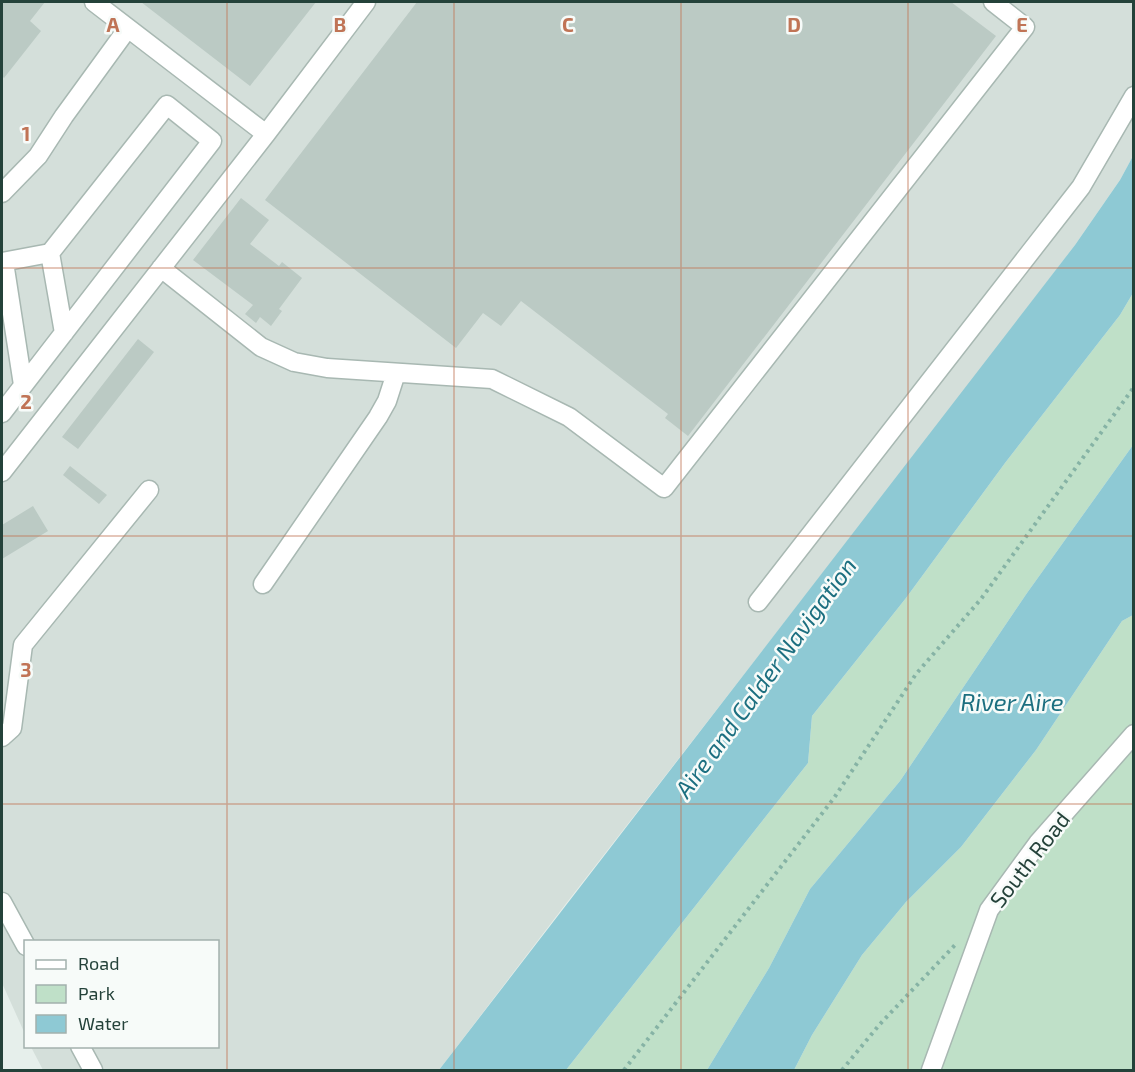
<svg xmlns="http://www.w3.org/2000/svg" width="1135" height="1072" font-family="'Exo 2',sans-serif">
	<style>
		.built { fill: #d4dfda }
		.green { fill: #bfe0c8 }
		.water { fill: #8ec9d4 }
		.building { fill: #bbcac4 }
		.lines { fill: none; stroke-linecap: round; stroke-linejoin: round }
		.minor-casing { stroke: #a8b8b2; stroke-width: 21 }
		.path { stroke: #86b3a5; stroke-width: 4; stroke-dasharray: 3 4.5; stroke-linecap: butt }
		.minor { stroke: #fff; stroke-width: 18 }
		.grid { fill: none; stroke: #c07456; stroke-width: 1.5; stroke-opacity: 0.55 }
		.labels { text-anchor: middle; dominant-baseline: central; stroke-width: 5; stroke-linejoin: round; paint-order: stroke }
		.street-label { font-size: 22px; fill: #24423a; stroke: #f7fbf9 }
		.water-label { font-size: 24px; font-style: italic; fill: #1c6f80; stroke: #f7fbf9 }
		.grid-label { font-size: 20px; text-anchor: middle; font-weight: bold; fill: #c07456; stroke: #f7fbf9; stroke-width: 5; stroke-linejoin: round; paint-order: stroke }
	</style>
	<rect width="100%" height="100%" fill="#e6efeb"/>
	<path class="built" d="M2,2H1133V156L1120,180L1075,245L951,408L568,901L439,1070H43L31,1047L218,1046V942H26L25,1034L2,983Z"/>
	<path class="green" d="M1133,293V445L1027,593L900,781L810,889L769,968L707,1070H566L808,763L812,716L906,598L1005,463L1120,315Z
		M1133,615V1070H794L812,1035L862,955L906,902L961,847L1036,750L1122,621Z"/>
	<path class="water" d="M1133,156V293L1120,315L1005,463L906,598L812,716L808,763L566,1070H439L1075,245L1120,180Z
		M1133,445V615L1122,621L1036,750L961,847L906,902L862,955L812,1035L794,1070H707L769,968L810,889L900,781L1027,593Z"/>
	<path class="building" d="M2,2H45L30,21L41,31L4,78L2,76Z
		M141,2H316L250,86Z
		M417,2H951L996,36L688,436L665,418L668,414L521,301L501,326L483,313L456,348L265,200Z
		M241,198L269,220L250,244L279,266L282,262L302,278L279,309L282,311L271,326L260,317L256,323L245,314L253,305L193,260Z
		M138,339L154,352L78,449L62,437Z
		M70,466L107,495L99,504L63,475Z
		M33,506L48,531L2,559V525Z"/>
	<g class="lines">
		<g class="minor-casing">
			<path id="minor" d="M94,2L266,134
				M2,193L38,156L64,116L128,28
				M50,253L64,333
				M2,262L50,253L167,105L212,141L2,413
				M4,262L23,385
				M161,268L261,347L294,362L327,368L492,379L569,417L664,488L1025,27L993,2
				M2,472L266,134L366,2
				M263,584L378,417L387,401L396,373
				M758,602L1081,187L1134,96
				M2,737L12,728L23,645L149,490
				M2,902L26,946
				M80,1046L93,1070
				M931,1070L989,910L1038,843L1134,734"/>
		</g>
		<path class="path" d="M624,1070L834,798L916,674L981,599L1134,387
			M842,1070L880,1024L955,945"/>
		<use href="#minor" class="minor"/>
	</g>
	<path class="grid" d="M227,2V1070M454,2V1070M681,2V1070M908,2V1070M2,268H1134M2,536H1134M2,804H1134"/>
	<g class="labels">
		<g class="street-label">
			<text transform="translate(1029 859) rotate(-52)">South Road</text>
		</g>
		<g class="water-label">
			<text transform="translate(765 677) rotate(-54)">Aire and Calder Navigation</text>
			<text x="1012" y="701">River Aire</text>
		</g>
	</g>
	<g class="grid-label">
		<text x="113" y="32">A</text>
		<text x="340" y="32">B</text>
		<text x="568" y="32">C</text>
		<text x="794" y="32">D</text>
		<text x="1022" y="32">E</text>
		<text x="26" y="141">1</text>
		<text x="26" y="409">2</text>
		<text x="26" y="677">3</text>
	</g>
	<rect width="1135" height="1072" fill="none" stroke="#24423a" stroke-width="6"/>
	<rect x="24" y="940" width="195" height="108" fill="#f7fbf9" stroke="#a3b1ad" stroke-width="1.5"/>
	<rect x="36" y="960" width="30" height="9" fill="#ffffff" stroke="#a3b1ad" stroke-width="1.5"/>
	<text x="78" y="970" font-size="18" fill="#24423a">Road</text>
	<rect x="36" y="985" width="30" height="18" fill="#bfe0c8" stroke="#a3b1ad" stroke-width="1.5"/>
	<text x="78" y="1000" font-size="18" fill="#24423a">Park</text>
	<rect x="36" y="1015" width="30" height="18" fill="#8ec9d4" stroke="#a3b1ad" stroke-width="1.5"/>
	<text x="78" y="1030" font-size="18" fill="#24423a">Water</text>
</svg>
